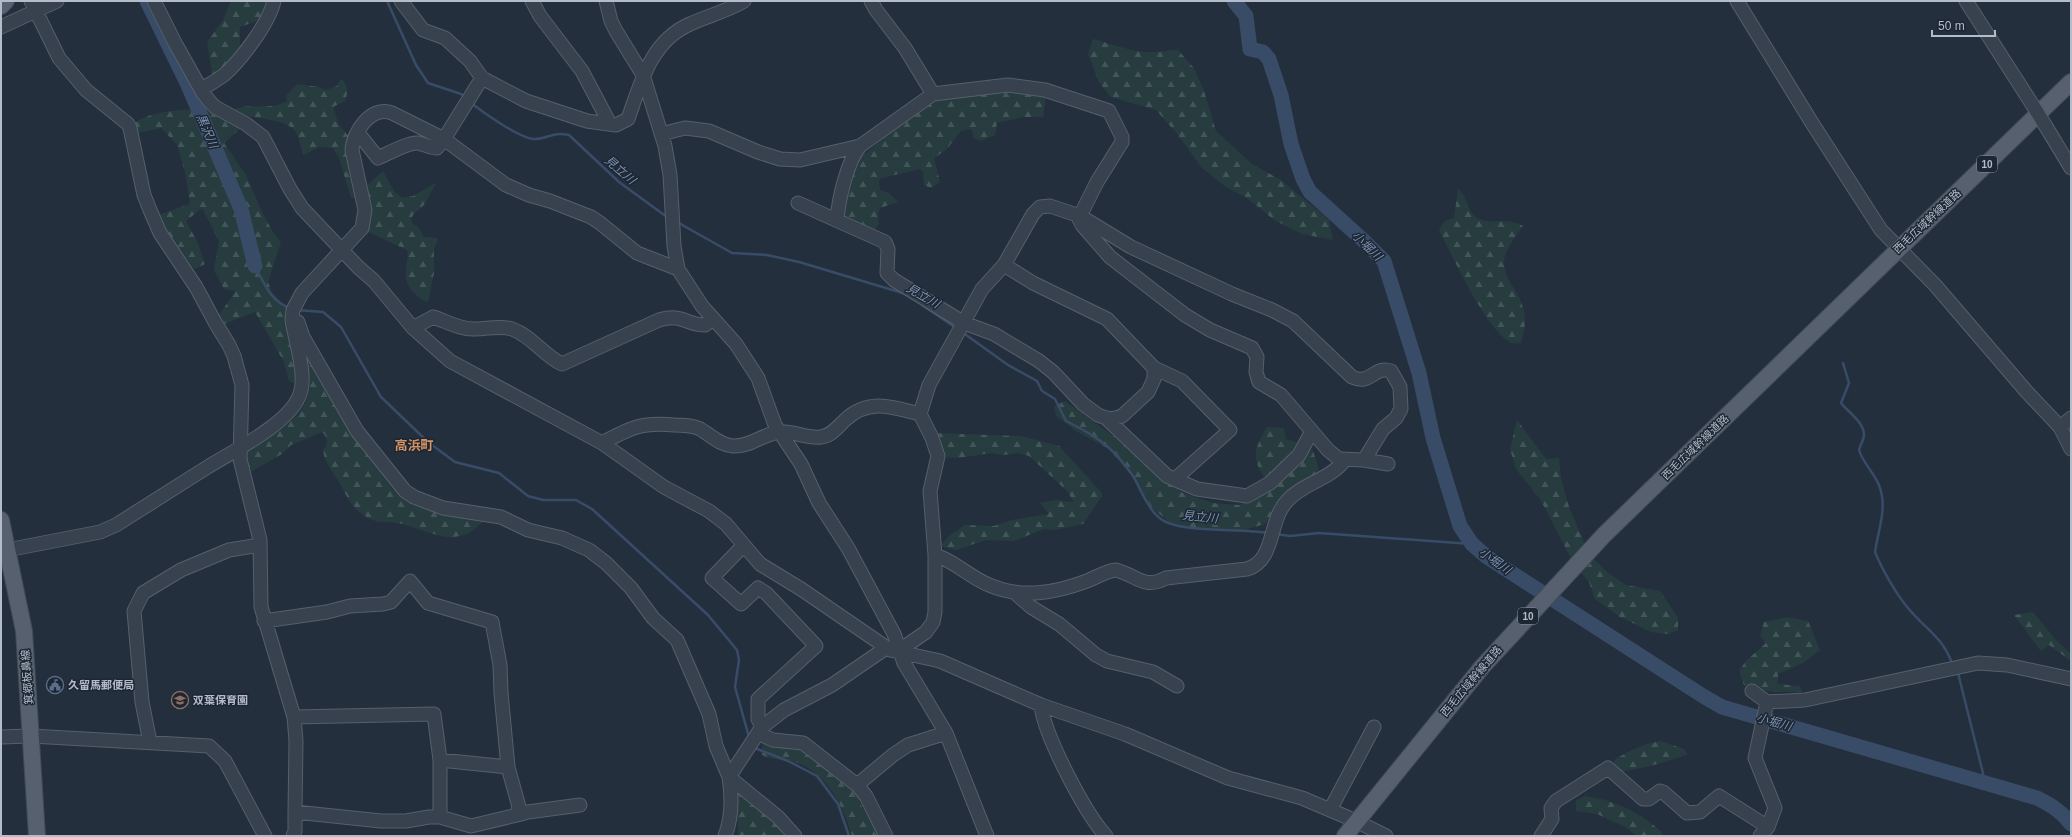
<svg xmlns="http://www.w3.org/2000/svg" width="2072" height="837" font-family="Helvetica,'Noto Sans JP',sans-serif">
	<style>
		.forest { fill: url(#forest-firs) }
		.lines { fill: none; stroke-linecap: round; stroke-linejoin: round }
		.stream { stroke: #394c67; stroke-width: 2.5 }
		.river { stroke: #394c67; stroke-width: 15 }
		.minor-casing { stroke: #565f6c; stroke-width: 15 }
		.major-casing { stroke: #414a57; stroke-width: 18 }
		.minor { stroke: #38414e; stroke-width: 13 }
		.major { stroke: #56606e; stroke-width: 16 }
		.minor-bridge-casing { stroke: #565f6c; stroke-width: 15; stroke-linecap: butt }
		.minor-bridge { stroke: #38414e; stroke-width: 13 }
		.labels { text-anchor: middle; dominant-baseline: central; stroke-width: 3; stroke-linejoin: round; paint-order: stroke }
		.shield { fill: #1d2633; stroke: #878f9c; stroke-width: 1 }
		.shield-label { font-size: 10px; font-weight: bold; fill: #b4bcc9 }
		.street-label { font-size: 11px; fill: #b4bcc9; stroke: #1d2633 }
		.poi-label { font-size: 11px; font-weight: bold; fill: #b4bcc9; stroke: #1d2633; text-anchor: start }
		.water-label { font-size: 12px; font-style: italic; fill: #7c92b1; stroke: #1d2633 }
		.quarter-label { font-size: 13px; font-weight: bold; fill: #d59563; stroke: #1d2633 }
	</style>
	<defs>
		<pattern id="forest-firs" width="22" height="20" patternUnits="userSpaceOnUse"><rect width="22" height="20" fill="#263c3f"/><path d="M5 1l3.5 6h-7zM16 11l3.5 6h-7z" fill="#435659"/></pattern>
	</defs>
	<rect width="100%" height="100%" fill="#242f3e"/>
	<path class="forest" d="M233,1H269L262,19L240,27V49L213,79L207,42L222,22L230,3Z
		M1093,39C1108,43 1138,54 1153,52C1161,52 1169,50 1178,50L1194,68L1204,91L1216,131L1252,164L1281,180L1329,220L1333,240L1302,234L1274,220L1247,198L1226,187L1202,168L1178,135L1156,110L1111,97L1099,82L1088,54Z
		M340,80H343C348,87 348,93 345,101L333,107L339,125L351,139L360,198H351L339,158L333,148L319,147L304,155C300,147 300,137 294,130C283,116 242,120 233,110C250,102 270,111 287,101L286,96L297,84L319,87L326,90L337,86Z
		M1006,89L1041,95L1046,97L1043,117H1023L997,123L995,135L981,141L974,138L971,129L961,131L946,150L934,158L940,182L931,188L924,185L923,172L920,169L882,178L879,180L880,190L889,193L898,202L880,208L878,214L879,224L875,230H869L844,220L840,210L860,155L866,153L933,98Z
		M203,109L216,116L242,127L224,143L246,175L261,210L274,234L281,242L268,282L272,292L289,311L297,380L295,383L289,381L284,362L255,312L222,325L218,316L236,291L224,289L214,270L219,241L202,208L186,221L198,243L205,264L194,269L165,233L158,215L190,204L185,172L177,145L161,128L138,133L135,123C152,110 182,110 203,109Z
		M383,171L394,191L402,198L413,196L436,183L424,205L413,215L411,220L413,224L419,228L424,237L437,238L438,240L434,249V273L428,302C415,297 404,285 406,270C406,262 409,258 407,250L364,230L365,187Z
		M1458,189C1469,197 1466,213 1479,219C1492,225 1507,217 1523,226C1517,235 1505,249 1504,261C1504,272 1508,279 1513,287C1526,308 1528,320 1521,343C1518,343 1514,344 1512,343C1487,333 1452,255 1439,230L1445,221L1454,218Z
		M304,350L322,377L336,410L392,488C412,508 458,512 486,518C458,551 436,533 402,524C386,520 378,526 362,514C348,503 347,496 339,482C332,470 325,464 323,450C329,444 328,437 322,432L291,445L282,454L252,471L250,470L245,454C268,435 308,421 310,385C311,373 302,361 304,350Z
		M1065,401L1116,438L1183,493L1213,503L1239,505L1259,497L1286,478L1294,466L1279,475L1265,478C1250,457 1255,448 1267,427L1284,428L1286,439L1306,445L1313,451L1321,476L1299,482L1293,487L1265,524L1241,531L1200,530L1168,521L1152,508L1134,479L1109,449L1076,431L1056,416L1054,406Z
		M1517,420L1546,459L1559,458L1561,478L1569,507L1589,554L1607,572L1626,585L1660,591L1678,618V630L1668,634L1651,632L1620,617L1595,599L1589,582L1575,566L1540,499L1516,469L1510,449Z
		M934,433L1021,436L1059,446L1102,493V496L1083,524L1055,530L1044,529L1014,541L986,540L956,550L940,546L950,535L965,525L994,526L1012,520L1049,514L1040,503L1055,500L1074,502L1067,491L1029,456L1018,453L1004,455L991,453L959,458L942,457Z
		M2033,612L2055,639L2071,654V661L2049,645L2041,651L2014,615Z
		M1788,617L1808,621L1820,650L1803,663L1778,674V684L1800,686L1802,692H1772L1744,685L1739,671L1746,661L1766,643L1760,636L1764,622Z
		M1661,741L1684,749L1687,754C1667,763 1642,768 1620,772L1615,767L1614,760C1630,750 1643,744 1661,741Z
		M763,742L815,752L854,786L861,805L880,836H852C844,806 824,768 791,761C780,759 770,760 761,754Z
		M737,790L780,828L783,836H738Z
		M1585,796C1615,800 1639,812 1662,832V836H1637L1625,827L1597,814L1576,811V800Z"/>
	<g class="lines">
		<path class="stream" d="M387,1L416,65L428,83L461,94L465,97
			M471,103C484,113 518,137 533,139C547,140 552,131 569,135L619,182L667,217
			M677,222L732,253L767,255L799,262L906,294
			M255,266C264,283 271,302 290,308
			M922,305L956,328
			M297,310L323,312L341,327L381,397L428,442L455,462L499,473L528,496L543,500H576L592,509L708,615L737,650L739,660L735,687L749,737
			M962,332L1008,365L1037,381L1042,391L1055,399L1066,421C1086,431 1103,440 1118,457C1123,463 1129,470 1133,476C1142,491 1149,514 1166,522C1192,533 1239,528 1269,533
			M1843,363L1849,383L1841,403C1848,412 1864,422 1864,435C1864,439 1860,446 1859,450C1863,463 1874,473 1879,485C1888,508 1878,530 1875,552C1882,569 1896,594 1908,608C1925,629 1942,636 1952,663
			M1276,534L1290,536L1319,533L1472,544
			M1958,673L1983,773V783
			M754,745L757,749L788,761L817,776L838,804L849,836"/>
		<path class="river" d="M147,1L188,85L241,209L255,266
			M1234,1L1246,16L1250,49L1263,52L1269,59L1281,95L1291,144L1303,179L1310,192L1364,241L1384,261L1419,373L1433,438L1460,526L1472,544L1487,557L1703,696L1722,707L2037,798C2051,805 2061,811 2071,824"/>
		<g class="minor-casing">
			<path id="minor" d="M31,1L59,58L86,90L128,124L130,128L144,195L150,210L160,233L196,287L216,324L229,345L234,356L242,385L240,459L260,540L261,607L294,717L296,741L295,812V831L293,836
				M154,1L175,43L203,93L210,102L215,107L246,124L263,137L290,189L302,208L358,267L374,281L413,328L450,361L602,443L664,487L709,511L726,524L760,564L801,589L890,650L940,661L1041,705L1125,734L1228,778L1302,798L1356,821L1386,836
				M401,1L423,30L445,38L470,61L482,78L526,101L587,121L616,125L628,119C641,82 651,41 690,24C707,16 728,11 744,1
				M532,1L540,16L582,71L610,124
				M606,1L611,21L616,31L643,75L665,146L670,175L674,246L678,269L702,306L736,344L758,378L775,425L801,464L819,503L848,548L894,634L904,663L946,733L987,836
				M871,1L876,10L905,48L933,94
				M1737,1L1812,123L1881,230L1935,285L2026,391L2060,427L2071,449
				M1966,1L2032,104
				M1,27L57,1
				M201,89C209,85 217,80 224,75C241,60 269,23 274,1
				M2045,125L2071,168
				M358,133L378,158C387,154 409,142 418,143C425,144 429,148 437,148L444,139L482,78
				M661,134L685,128L709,131L758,152L780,159L800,160L860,146L933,94L1008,85L1045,90L1109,111L1122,137V142L1097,182L1080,216L1079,219L1082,225L1110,257L1185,315L1210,330L1252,348L1257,357L1256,372L1259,382L1281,395L1328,450L1339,459L1364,460L1388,464
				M798,203L885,242L888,249L887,273L894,280L964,323L994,334L1039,361L1053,372L1083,404L1098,415L1106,418L1112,419L1122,416L1148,392L1154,379V368L1107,319L1033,283L1004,265
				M837,219C839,198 847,162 860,146
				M298,322L303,337L357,431L405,491L414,497L443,508L501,517L528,530L562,538L589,550L606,563L631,588L653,618L677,640L709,714L716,746L729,777L778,817L795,836
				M413,328L433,317C446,321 461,330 475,329C487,329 500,325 512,329C532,336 544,356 562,364L659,320C683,313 686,325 705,325L713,318
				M1154,368L1182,381L1230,430L1175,479
				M1106,418L1167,476L1197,489L1247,496L1270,483L1299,455L1312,431
				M2060,427L2071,418
				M602,443C630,428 641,422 674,425C682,425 690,425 698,428C710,434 719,445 733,446C750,447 763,434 779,432C791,430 807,439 821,437C831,436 838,427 845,420C869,398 892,407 920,414
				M746,548L739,550L712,578L741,604L758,588L766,593L816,646L758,699V719L762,727
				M7,550L100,532L116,525C146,506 176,487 206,468C231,452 290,424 300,394C307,375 295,340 292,320L293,310L302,293L362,228L365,210L352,150C353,132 371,105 392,113L444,139L506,185L529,195L550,201L591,217L600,223L637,253L678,269
				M935,555C955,561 969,577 989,585C1022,599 1055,593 1087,581C1097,577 1106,571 1116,570C1136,575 1144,590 1166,578L1247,569C1276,560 1268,521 1287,501C1303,483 1329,480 1344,461
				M1014,592L1031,607L1059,624L1096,655L1107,661L1153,672L1177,686
				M264,621L327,612L350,606L383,604L391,602L410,581L428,603L492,622L500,665L501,693L508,767L519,807L517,815L471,826L440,817H429L406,821H381L295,812
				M899,647L907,645L926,632L933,622L935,612V555L930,491L938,456L932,438L920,414L929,385L982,289L1004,265L1033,214L1040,207L1050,206L1080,216L1131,247L1232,294L1272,310L1293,321L1352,377C1371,386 1374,365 1391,371L1400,387L1401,409L1396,418L1383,429L1364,460
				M1752,691L1767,702L1805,700L1978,663L2007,665L2071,679
				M1041,705C1044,735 1085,813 1106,836
				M294,717L434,714L440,760V817
				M759,731L764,736L773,740L803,743L857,785L866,796L886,836
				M1,737L31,736L209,746L225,761L265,836
				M150,742L142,702L134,611L143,593L181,570L229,550L260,545
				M440,760L508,767
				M857,785L893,755L908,745L946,733
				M1330,810L1374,727
				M517,815L528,812L580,805
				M725,836C732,818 732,796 729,777L762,727L784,710L832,685L886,648
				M1541,836L1552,819L1551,808L1556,801L1608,768L1643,799H1649L1660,791L1663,792L1687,813L1700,812L1719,796L1768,827
				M1760,836L1768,827L1775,808L1755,758L1767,702"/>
		</g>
		<g class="major-casing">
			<path id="major" d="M1,6L6,1
				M1,520L24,631L37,836
				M1345,836L1482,667L1604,535L2071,82"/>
		</g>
		<use href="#minor" class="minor"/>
		<use href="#major" class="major"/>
		<g class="minor-bridge-casing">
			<path id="minor-bridge" d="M2032,104L2045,125"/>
		</g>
		<use href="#minor-bridge" class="minor-bridge"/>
	</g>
	<defs>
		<g id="civic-ring" transform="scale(0.9)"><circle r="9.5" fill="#1d2633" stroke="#5c6f8a" stroke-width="1.5"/><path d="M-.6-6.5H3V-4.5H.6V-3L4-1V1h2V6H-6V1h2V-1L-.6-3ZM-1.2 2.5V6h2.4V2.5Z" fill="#5c6f8a"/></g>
		<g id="school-ring" transform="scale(0.9)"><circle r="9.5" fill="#1d2633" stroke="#8d6e63" stroke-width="1.5"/><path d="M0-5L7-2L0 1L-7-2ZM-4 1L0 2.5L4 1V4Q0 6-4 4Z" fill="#8d6e63"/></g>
	</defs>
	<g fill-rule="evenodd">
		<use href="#civic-ring" x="55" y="685"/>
		<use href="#school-ring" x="180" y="700"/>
	</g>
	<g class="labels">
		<g class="shield">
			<rect x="1977" y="156" width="20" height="16" rx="3"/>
			<rect x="1518" y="608" width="20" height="16" rx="3"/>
		</g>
		<g class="shield-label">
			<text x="1987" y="164">10</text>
			<text x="1528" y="616">10</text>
		</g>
		<g class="street-label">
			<text transform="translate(1927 221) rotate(-43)">西毛広域幹線道路</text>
			<text transform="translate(1695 447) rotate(-44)">西毛広域幹線道路</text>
			<text transform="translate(27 677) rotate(-94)">箕郷板鼻線</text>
			<text transform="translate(1471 681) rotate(-50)">西毛広域幹線道路</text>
		</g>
		<g class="poi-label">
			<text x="68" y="685">久留馬郵便局</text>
			<text x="193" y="700">双葉保育園</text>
		</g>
		<g class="water-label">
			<text transform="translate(207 131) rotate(67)">黒沢川</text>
			<text transform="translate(620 170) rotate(41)">見立川</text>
			<text transform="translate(1367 246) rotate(44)">小堀川</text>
			<text transform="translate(923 296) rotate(30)">見立川</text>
			<text transform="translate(1200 517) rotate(6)">見立川</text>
			<text transform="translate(1495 561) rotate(35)">小堀川</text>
			<text transform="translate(1774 722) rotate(16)">小堀川</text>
		</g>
		<g class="quarter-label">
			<text x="414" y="445">高浜町</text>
		</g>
	</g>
	<rect width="2072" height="837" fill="none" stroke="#b4bcc9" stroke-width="4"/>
	<path d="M1932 30v6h63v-6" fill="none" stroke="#b4bcc9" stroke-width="2"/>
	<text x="1938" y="30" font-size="12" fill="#b4bcc9" stroke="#1d2633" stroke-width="3" paint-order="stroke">50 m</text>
</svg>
